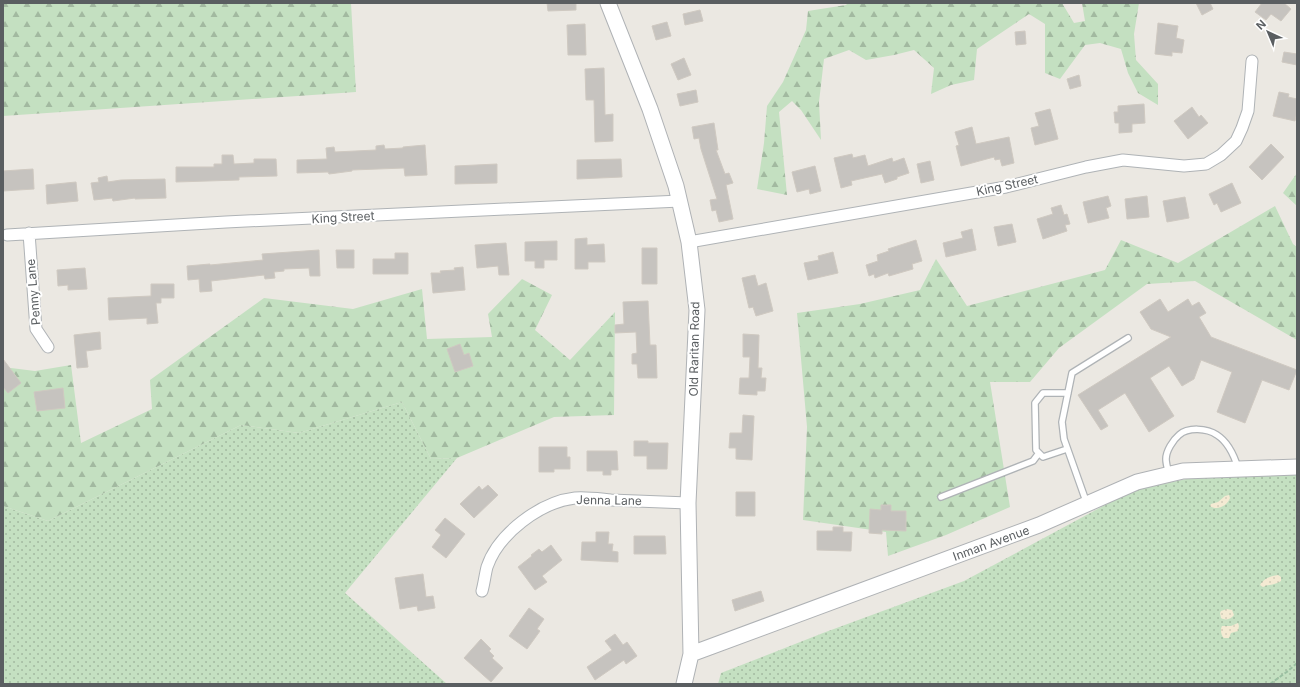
<svg xmlns="http://www.w3.org/2000/svg" width="1300" height="687" font-family="Inter,sans-serif">
	<style>
		.grass { fill: url(#grass-dots) }
		.forest { fill: url(#forest-firs) }
		.sand { fill: url(#sand-dots) }
		.building { fill: #c6c3bf; stroke: #cfc9c1 }
		.lines { fill: none; stroke-linecap: round; stroke-linejoin: round }
		.lane-casing { stroke: #afb3b6; stroke-width: 8 }
		.street-casing { stroke: #afb3b6; stroke-width: 13 }
		.secondary-casing { stroke: #afb2b5; stroke-width: 17 }
		.path { stroke: #9bc0a2; stroke-width: 2; stroke-dasharray: 4 2; stroke-linecap: butt }
		.lane { stroke: #fff; stroke-width: 5.5 }
		.street { stroke: #fff; stroke-width: 11 }
		.secondary { stroke: #fff; stroke-width: 15 }
		.labels { text-anchor: middle; dominant-baseline: central; stroke-width: 4; stroke-linejoin: round; paint-order: stroke }
		.street-label { font-size: 12px; fill: #5a5e61; stroke: #fff }
	</style>
	<defs>
		<pattern id="grass-dots" width="8" height="8" patternUnits="userSpaceOnUse"><rect width="8" height="8" fill="#c4e0c1"/><path d="M2 2h.1M6 6h.1" fill="none" stroke="#a2b9a0" stroke-width="1.8" stroke-linecap="round"/></pattern>
		<pattern id="forest-firs" width="22" height="20" patternUnits="userSpaceOnUse"><rect width="22" height="20" fill="#c4e0c1"/><path d="M5 1l3.5 6h-7zM16 11l3.5 6h-7z" fill="#a2b9a0"/></pattern>
		<pattern id="sand-dots" width="8" height="8" patternUnits="userSpaceOnUse"><rect width="8" height="8" fill="#f4ead3"/><path d="M2 2h.1M6 6h.1" fill="none" stroke="#d3cbb8" stroke-width="1.8" stroke-linecap="round"/></pattern>
	</defs>
	<rect width="100%" height="100%" fill="#ebe8e2"/>
	<path class="grass" d="M402,402L431,459L457,458L345,593L447,684H3V506L48,521L241,425L299,433Z
		M1297,473V684H718L721,673L823,633L964,581L1131,491L1186,479Z"/>
	<path class="forest" d="M3,3H351L356,92L3,116Z
		M848,3H1062L1074,23L1085,21L1082,3H1139L1134,34L1136,60L1158,84V105L1138,93L1128,73L1121,49L1100,43L1085,45L1060,79L1045,73V24L1029,14L977,49L974,80L951,85L931,94L934,68L914,50L894,55L866,60L849,50L824,59L819,102L821,140L801,110L792,101L779,112L787,195L757,189L764,143L767,106L783,82L806,30L808,11L846,5Z
		M1297,173V206L1283,193Z
		M1275,206L1293,244L1297,247V340L1195,281L1147,284L1059,348L1030,382H990L1010,507L946,535L888,556L886,532L803,520L807,427L797,313L860,304L920,290L936,259L967,306L1105,270L1121,240L1178,263Z
		M522,279L552,295L535,330L570,360L615,312L614,415L554,417L457,458L431,459L402,402L299,433L241,425L48,521L3,506V367L35,371L71,365L81,443L152,409L150,380L264,298L353,309L422,289L427,339L492,337L488,314Z"/>
	<path class="sand" d="M1229,495L1230,498C1227,506 1217,511 1210,506L1211,504L1218,502L1225,496Z
		M1278,575L1281,577V581C1273,586 1269,584 1263,587L1260,585C1264,578 1271,576 1278,575Z
		M1227,609L1232,610L1234,615C1231,619 1226,621 1221,618L1220,613L1221,611Z
		M1238,623L1239,626L1238,631L1231,633L1229,638H1224C1221,636 1220,629 1222,626H1231Z"/>
	<path class="building" d="M547,3H576V10L548,11Z
		M1196,3H1210L1213,9L1202,15Z
		M1262,3H1284L1291,9L1281,21L1271,14L1266,20L1255,12Z
		M700,10L703,21L685,25L683,14Z
		M667,22L671,36L656,40L652,26Z
		M1158,23L1178,26L1176,38L1184,40L1182,53L1172,52V56L1155,54Z
		M585,24L586,55H568L567,25Z
		M1025,31L1026,44L1016,45L1015,32Z
		M1284,52L1297,54V65L1282,62Z
		M684,58L691,75L678,80L671,64Z
		M604,68L605,115L613,114V141L595,142L594,100H586L585,69Z
		M1079,75L1081,86L1070,89L1067,79Z
		M696,90L698,102L680,106L677,94Z
		M1279,92L1289,94L1288,97L1297,99V112L1295,121L1273,116Z
		M1144,104L1145,123L1132,124V132L1119,133V123H1115L1114,112H1118V106Z
		M1192,107L1199,117L1201,115L1208,123L1188,139L1174,121Z
		M1050,109L1058,139L1035,145L1031,128L1039,126L1035,113Z
		M714,123L718,150H716L725,174L729,173L733,183L726,185L733,219L719,222L716,210L712,211L710,200L717,199L701,149L699,138L694,139L692,127Z
		M972,127L976,144L1009,137L1014,163L1002,166L1000,159L995,160L994,157L961,166L956,146L959,145L955,132Z
		M1271,144L1284,157L1262,180L1249,167Z
		M384,145L385,149L403,148V147L425,145L427,175L405,176L404,168L352,170V171L329,174L328,172L297,173V160L327,159L326,148L334,147L335,152L376,150V146Z
		M852,154L853,158L865,155L868,166L892,158L893,162L904,158L909,173L897,177V179L885,183L882,174L851,181L852,185L841,188L834,158Z
		M222,155H233L234,164L254,163V159H276L277,176L239,177V180L176,182V167H214V164H222Z
		M621,159L622,177L577,179V160Z
		M930,161L934,180L921,183L917,164Z
		M497,164V183L455,184V166Z
		M815,166L821,191L810,194L809,189L797,192L792,172Z
		M33,169L34,189L3,191V171Z
		M107,176L108,182L121,180L165,179L166,198L135,199V198L113,201L112,198L94,200L91,183L99,182L98,178Z
		M76,182L78,201L47,204L46,185Z
		M1232,183L1241,203L1221,212L1217,203L1214,205L1209,194Z
		M1108,196L1111,206L1106,208L1109,218L1088,223L1083,202Z
		M1147,196L1149,217L1127,219L1125,199Z
		M1185,197L1189,218L1167,222L1163,201Z
		M1061,205L1064,215L1067,214L1070,224L1065,225L1067,231L1043,239L1037,219L1053,214L1051,208Z
		M1012,224L1016,242L998,246L994,227Z
		M972,229L976,250L946,257L943,243L963,238L961,232Z
		M587,238V245L604,244L605,262H588V269H575V239Z
		M916,240L922,261L912,264L913,269L889,276L888,273L875,278L874,274L869,276L866,265L878,261L877,255L889,251L888,249Z
		M557,241V260H544V268H535V261H525V242Z
		M506,243L509,275H499L498,266L477,268L475,245Z
		M642,248H657V284H642Z
		M319,250L320,276H310L309,268L284,269V271L274,272L275,278L265,279L264,275L211,281L212,291L200,292L199,279L188,280L187,266L210,264V265L263,260L262,254Z
		M336,250H354V268H337Z
		M833,252L838,273L808,280L804,263L819,260L818,256Z
		M395,253H408V274H373V259H395Z
		M463,267L465,290L433,293L431,273H441L440,271L455,270L454,268Z
		M85,268L87,289L68,290V285L58,286L57,270Z
		M755,275L758,286L766,283L773,311L756,316L753,307L749,308L742,278Z
		M151,284H174V298H161V303H156L158,323L147,324V318L109,320L108,298L151,296Z
		M1160,299L1168,312L1188,299L1192,306L1199,302L1206,313L1199,317L1211,337L1297,370L1289,390L1262,380L1245,423L1217,412L1232,372L1201,360L1194,379L1182,386L1169,366L1150,378L1174,416L1149,432L1125,393L1098,410L1108,426L1101,430L1078,395L1171,337L1151,329L1140,312Z
		M648,301L650,345H656L657,378H638L637,364H632V354L637,353L636,332L615,333V325L624,324L623,302Z
		M100,332L101,349L86,351L88,367L77,368L74,335Z
		M743,334L759,335L758,368H762L761,378H766L765,391H757V395L739,394L740,378H749L750,357H743Z
		M460,344L464,355L469,353L473,366L455,372L447,349Z
		M3,359L21,383L8,393L3,387Z
		M63,388L65,408L37,411L34,392Z
		M743,415L754,416L752,460L736,459V448H729L730,433H742Z
		M634,441H648V443H668L667,469H647V456H634Z
		M539,447H567V457H570V469H554V472H539Z
		M587,451H617L618,470H611V475H603V471H587Z
		M488,485L498,495L474,518L460,504L479,486L482,490Z
		M736,492H755V516H736Z
		M881,505H891V511H906V531L882,530V534L869,533L870,509L881,510Z
		M445,518L465,534L446,558L432,547L441,535L435,530Z
		M833,527H843V532H852L851,551L817,550V531H833Z
		M596,532H609L608,544H613L612,551L618,552V562L581,560L582,542H596Z
		M634,536H665L666,554H634Z
		M551,545L562,560L542,576L547,582L535,590L518,567L532,556L531,555L539,549L542,552Z
		M423,574L426,597L433,596L435,608L418,611L417,606L400,609L395,578Z
		M761,591L764,601L735,611L732,600Z
		M529,608L544,619L537,629L540,631L527,649L509,636Z
		M615,634L623,645L627,642L637,656L626,664L624,660L595,680L587,667L612,650L605,641Z
		M481,639L491,649L489,651L494,656L492,658L503,668L491,682L464,658Z"/>
	<g class="lines">
		<g class="lane-casing">
			<path id="lane" d="M1067,449L1043,457L1036,450L1035,403L1043,393H1068
				M1169,474C1168,470 1166,464 1166,459C1166,451 1173,440 1179,435C1188,427 1207,428 1217,435C1228,442 1234,455 1238,468
				M941,497L1033,461L1039,453
				M1087,504L1064,439L1062,422L1072,373L1128,338"/>
		</g>
		<g class="street-casing">
			<path id="street" d="M29,233L36,329L48,347
				M7,235L226,222L680,201
				M689,242L1006,187L1086,167L1123,160L1184,166L1206,164L1221,155L1236,141L1242,128L1248,111L1252,61
				M482,591C484,584 485,575 487,567C498,534 540,502 575,498C586,497 600,499 611,500C637,501 662,502 688,503"/>
		</g>
		<g class="secondary-casing">
			<path id="secondary" d="M608,3L650,109L676,186L689,242L697,310L688,503L691,654L684,684
				M691,654L1039,525L1137,482L1183,471L1297,467"/>
		</g>
		<path class="path" d="M1270,684L1288,671L1297,663"/>
		<use href="#lane" class="lane"/>
		<use href="#street" class="street"/>
		<use href="#secondary" class="secondary"/>
	</g>
	<g class="labels">
		<g class="street-label">
			<text transform="translate(1007 185) rotate(-12)">King Street</text>
			<text transform="translate(343 217) rotate(-3)">King Street</text>
			<text transform="translate(33 292) rotate(-95)">Penny Lane</text>
			<text transform="translate(694 349) rotate(-89)">Old Raritan Road</text>
			<text transform="translate(609 500) rotate(1)">Jenna Lane</text>
			<text transform="translate(991 543) rotate(-20)">Inman Avenue</text>
		</g>
	</g>
	<rect width="1300" height="687" fill="none" stroke="#5a5e61" stroke-width="8"/>
	<g transform="translate(1268 32) rotate(316)" stroke="#ffffff" stroke-width="3" paint-order="stroke">
	<path d="M0-3L7 15L0 10L-7 15Z" fill="#5a5e61"/>
	<text y="-6" font-size="11" font-weight="bold" text-anchor="middle" fill="#5a5e61">N</text>
	</g>
</svg>
